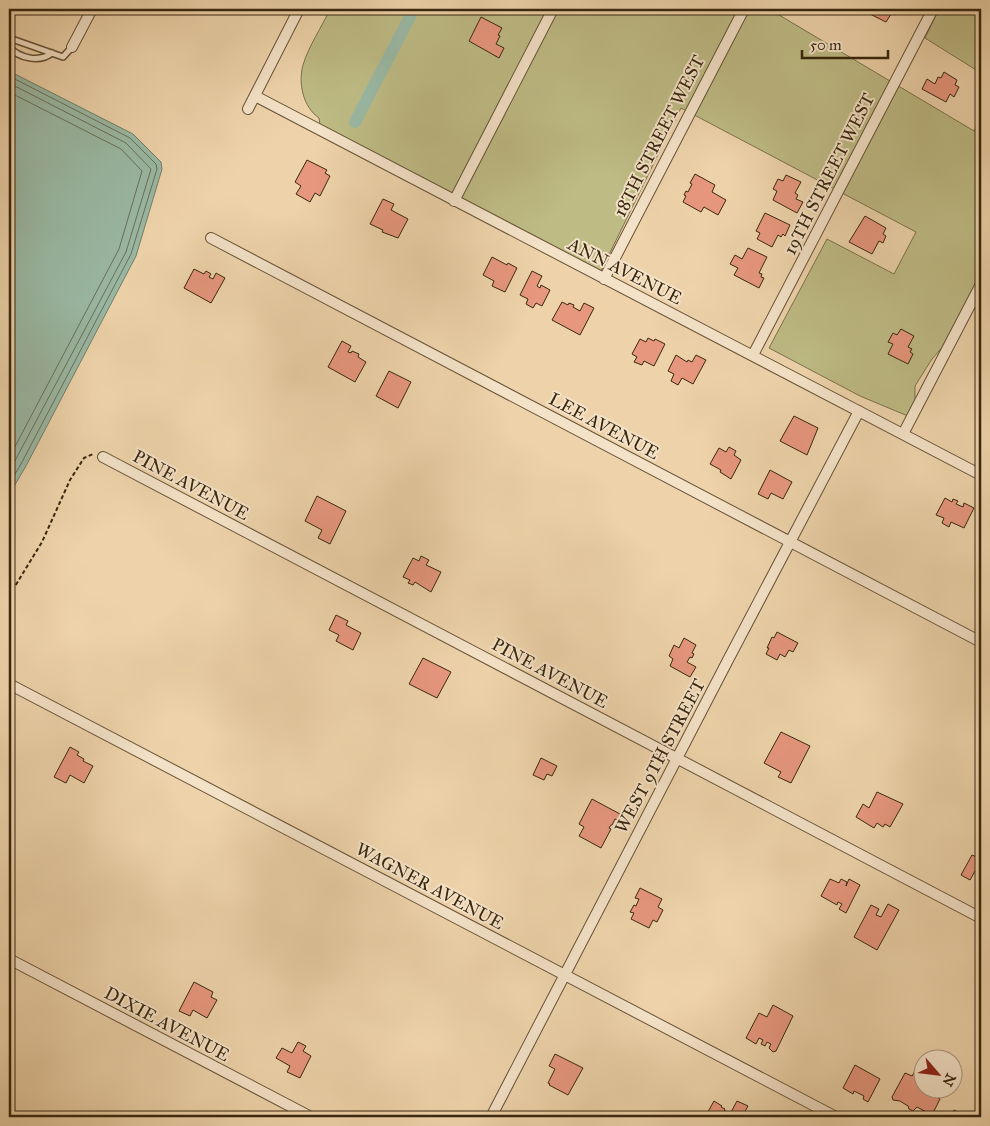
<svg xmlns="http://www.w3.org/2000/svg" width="990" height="1126" font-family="'IM FELL Great Primer',serif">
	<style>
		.green { fill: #bebb85; stroke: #7b714a }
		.water { fill: #9ab9a5; stroke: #737f69 }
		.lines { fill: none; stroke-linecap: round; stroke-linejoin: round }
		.shore { stroke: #69705a; stroke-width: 1 }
		.canal { stroke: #9ab9a5; stroke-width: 12 }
		.building { fill: #e7977e; stroke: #38270f }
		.lane-casing { stroke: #665236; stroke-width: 8 }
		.street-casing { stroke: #665236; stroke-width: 12 }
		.path { stroke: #38270f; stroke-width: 2; stroke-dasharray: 4 2.5; stroke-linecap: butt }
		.lane { stroke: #f4e2c8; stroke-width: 5 }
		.street { stroke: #f4e2c8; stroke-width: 10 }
		.labels { text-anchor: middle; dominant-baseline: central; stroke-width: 4; stroke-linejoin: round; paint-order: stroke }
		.street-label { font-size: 18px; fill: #38270f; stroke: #f4e2c8 }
	</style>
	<rect width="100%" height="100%" fill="#eed3aa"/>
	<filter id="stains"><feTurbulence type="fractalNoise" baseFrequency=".004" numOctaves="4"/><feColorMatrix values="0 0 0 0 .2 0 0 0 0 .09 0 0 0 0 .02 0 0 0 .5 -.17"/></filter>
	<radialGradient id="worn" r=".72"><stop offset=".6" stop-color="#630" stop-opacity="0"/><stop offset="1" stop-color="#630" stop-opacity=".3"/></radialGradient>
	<path class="green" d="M330,9H769L974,131L981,116V289L946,343L932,359L915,386V419L860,396L769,348L827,239L894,274L916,232L681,108L599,275L321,131L319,118C303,107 298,83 303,65C309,45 322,27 330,9Z
		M939,9H981V73L925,38Z"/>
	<path class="water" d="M9,71L133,134L161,162L162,169L136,256L26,466L9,495Z"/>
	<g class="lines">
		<path class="shore" d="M9,76L130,138L156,164L157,169L131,254L21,464L9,484
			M9,83L126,143L151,169L126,252L9,472
			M9,92L121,149L142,171L119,249L9,458"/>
		<path class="canal" d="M355,122L414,9"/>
	</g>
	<path class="building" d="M873,9H896L894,12L893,11L886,22L870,14Z
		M481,17L502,28L498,35L500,36L496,44L504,48L499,58L469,41Z
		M944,72L957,80L955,85L959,87L954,97L950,94L946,102L922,89L927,79L935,84L938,77L941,78Z
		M307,160L327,170L325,173L330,176L320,196L315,193L310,202L296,194L301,186L295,182Z
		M695,174L715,185L712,192L726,200L718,215L704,207L701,212L683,202L686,196L684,195L686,191L688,192L692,184L690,183Z
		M786,175L801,182L795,193L798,195L796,199L803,202L797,213L773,200L777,191L773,189L778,179L783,181Z
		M383,199L394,204L391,210L408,219L398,238L382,232L383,230L370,224Z
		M765,213L790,225L785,236L783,234L781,237L778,235L772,247L757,239L760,233L756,231Z
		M865,216L886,228L883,234L886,236L883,243L879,241L872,254L849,242Z
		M748,248L767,257L759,273L762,274L761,277L764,278L759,288L734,275L738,268L730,264L735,255L742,259Z
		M492,257L507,265L508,263L517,268L505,292L492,286L494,281L483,275Z
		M194,269L204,274L206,271L211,274L209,277L213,279L216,273L225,278L211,303L184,288Z
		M532,271L542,276L537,286L540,288L541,285L550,290L542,306L536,303L533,308L526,304L528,299L520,295Z
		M562,302L568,305L569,303L574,305L573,307L580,311L584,303L594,308L580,335L552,320Z
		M901,329L914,336L908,347L912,349L910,352L913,354L908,364L888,354L893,344L888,342L893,333L897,335Z
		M648,338L654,341L655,339L665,344L654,366L644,361L642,365L634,362L637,357L632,354L640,339L646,342Z
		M342,341L351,346L348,352L351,353L352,351L359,354L358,357L366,362L355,382L328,367Z
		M676,355L687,362L688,360L692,362L696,355L706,360L693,384L682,378L678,385L671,381L674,374L668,371Z
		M389,371L411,382L398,408L376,396Z
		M794,416L818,428L807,455L780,441Z
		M729,447L736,451L734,455L741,460L731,479L720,472L721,470L710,464L719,448L726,452Z
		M770,470L792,482L783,499L771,493L768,499L758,494Z
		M317,496L346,511L330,544L318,538L322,530L305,521Z
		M945,498L952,502L953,499L958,501L956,504L963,507L964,503L974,508L964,528L951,522L949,527L942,523L944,518L936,515Z
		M981,526V539L976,536Z
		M421,556L429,560L426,565L441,572L431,592L415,582L413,585L408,583L410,580L403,577L413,558L419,561Z
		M336,615L348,621L346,625L361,633L353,650L336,641L339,635L329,630Z
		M777,632L798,643L793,652L789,650L785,657L780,654L777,660L766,654L769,648H767L772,637L774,638Z
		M684,638L696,645L692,653L694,654L692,658L690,657L687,662L696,667L690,677L670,666L673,659L669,656L674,645L679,648Z
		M423,658L451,672L437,698L409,684Z
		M781,732L810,746L791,783L778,777L781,772L764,763Z
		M70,747L79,752L77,755L84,759L83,761L93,766L84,783L70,775L66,783L54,777Z
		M541,758L557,766L552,776L547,774L544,780L533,775Z
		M877,792L903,804L890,827L885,824L883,827L877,823L874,828L856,817L863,804L869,808Z
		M592,799L620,814L618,820L615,819L612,825H611L609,828L611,829L601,848L579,836L584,827L579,824Z
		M972,855L979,858L981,855V875L975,871L970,880L961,875Z
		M830,879L839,883L841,879L847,882L846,886L849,879L860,885L846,913L839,909L842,904L838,902L837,905L821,896Z
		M640,888L662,899L658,907L663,910L657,922L653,920L649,928L631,919L634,913L630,912L634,905L636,906L639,899L635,898Z
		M888,904L899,910L877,950L854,937L871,905L879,909L876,915L881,917Z
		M194,982L213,992L211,997L217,1000L207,1018L193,1010L190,1016L179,1011Z
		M773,1005L793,1016L776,1051L773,1052L769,1048L771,1044L767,1042L765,1046L761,1044L763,1040L759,1038L756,1044L746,1038L759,1013L767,1017Z
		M298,1042L306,1046L303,1051L311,1056L300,1078L287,1072L290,1066L276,1058L282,1048L292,1053Z
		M555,1054L583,1068L568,1095L549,1085L550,1084L548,1083L555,1069L549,1066Z
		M855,1065L880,1079L868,1102L863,1099L864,1096L854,1091L853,1094L843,1088Z
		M915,1071L922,1076V1088H927L932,1092L931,1094L940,1099L932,1115L917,1107L913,1111L909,1109L908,1106L900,1101L893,1100L892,1097L905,1073L912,1076Z
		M714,1101L722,1106L721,1107L725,1109L724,1110L730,1114L737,1101L748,1106L742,1117H705Z
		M954,1110L968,1117H951Z"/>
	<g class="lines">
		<g class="lane-casing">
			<path id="lane" d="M9,38L63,57L72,47
				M9,47C19,58 39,63 52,53"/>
		</g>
		<g class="street-casing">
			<path id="street" d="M72,47L92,9
				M255,96L981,475
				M248,109L299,9
				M454,201L553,9
				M211,238L981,642
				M604,279L744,9
				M753,355L933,9
				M903,434L981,284
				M103,457L981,918
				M9,684L836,1117
				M9,959L311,1117
				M491,1117L728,660L859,411"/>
		</g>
		<path class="path" d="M9,596L42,542L70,480L84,458L93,454"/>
		<use href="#lane" class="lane"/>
		<use href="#street" class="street"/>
	</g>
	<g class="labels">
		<g class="street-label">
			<text transform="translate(659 136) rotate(-63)">18TH STREET WEST</text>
			<text transform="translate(829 174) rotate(-63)">19TH STREET WEST</text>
			<text transform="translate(625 271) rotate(27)">ANN AVENUE</text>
			<text transform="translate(604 426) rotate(28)">LEE AVENUE</text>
			<text transform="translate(191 485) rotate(28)">PINE AVENUE</text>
			<text transform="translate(550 673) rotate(28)">PINE AVENUE</text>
			<text transform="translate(660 756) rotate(-62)">WEST 9TH STREET</text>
			<text transform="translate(430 886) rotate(28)">WAGNER AVENUE</text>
			<text transform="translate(167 1024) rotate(28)">DIXIE AVENUE</text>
		</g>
	</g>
	<rect width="990" height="1126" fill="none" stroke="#eed3aa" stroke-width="30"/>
	<rect x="10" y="10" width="970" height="1106" fill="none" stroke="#38270f" stroke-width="2.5"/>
	<rect x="15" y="15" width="960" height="1096" fill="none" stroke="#38270f"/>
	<g transform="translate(938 1074) rotate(118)"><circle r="24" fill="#f4e2c8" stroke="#a9977e"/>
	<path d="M0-4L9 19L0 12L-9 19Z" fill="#8f2418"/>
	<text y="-8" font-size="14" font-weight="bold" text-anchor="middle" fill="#38270f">N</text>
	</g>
	<path d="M802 50v8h86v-8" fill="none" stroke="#38270f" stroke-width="2.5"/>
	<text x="810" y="50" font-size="15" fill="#38270f" stroke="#f4e2c8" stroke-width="4" paint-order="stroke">50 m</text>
	<rect width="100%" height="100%" filter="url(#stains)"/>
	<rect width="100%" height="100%" fill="url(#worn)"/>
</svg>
